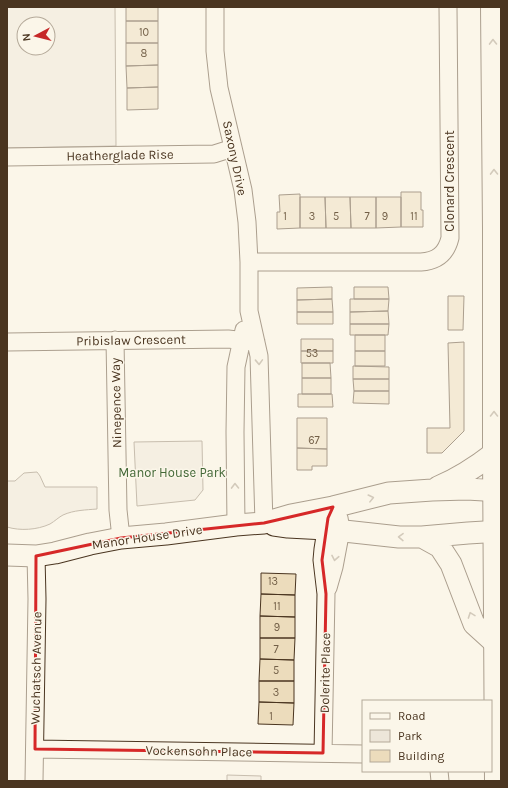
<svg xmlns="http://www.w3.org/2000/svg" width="508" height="788" font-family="Karla,sans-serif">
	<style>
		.green { fill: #ede6d9; stroke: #887966; fill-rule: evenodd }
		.building { fill: #ecdcbc; stroke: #4a3520 }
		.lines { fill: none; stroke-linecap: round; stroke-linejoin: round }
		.minor-casing { stroke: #4a3520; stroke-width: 19 }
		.tertiary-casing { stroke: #4a3520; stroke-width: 23 }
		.primary-casing { stroke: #4a3520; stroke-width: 24 }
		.minor { stroke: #fbf6e9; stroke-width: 17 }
		.tertiary { stroke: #fbf6e9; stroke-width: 21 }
		.primary { stroke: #fbf6e9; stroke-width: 22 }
		.oneway { stroke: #a29684 }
		.marked { fill: none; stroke: #d62828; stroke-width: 3; stroke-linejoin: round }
		.labels { text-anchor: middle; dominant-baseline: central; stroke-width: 3; stroke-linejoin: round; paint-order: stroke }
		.number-label { font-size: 11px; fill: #725f47 }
		.street-label { font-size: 13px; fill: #4a3520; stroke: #fbf6e9 }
		.park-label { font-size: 13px; fill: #436837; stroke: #fbf6e9 }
	</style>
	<rect width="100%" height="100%" fill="#fbf6e9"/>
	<path class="green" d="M7,7H115L116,146L7,148ZM24,24H48V48H24Z
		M202,441L203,490L195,500L137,506L134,442Z
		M37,472L40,476L45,487H97V509C86,510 74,510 63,515C59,517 55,521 50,524C37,530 20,531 7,527V481H15L24,473Z
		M227,775L261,776V781H227Z"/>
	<path class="building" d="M126,7H158V21H126Z
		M126,21H158V43H126Z
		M126,43H158V65L126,66Z
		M158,65V87L127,88L126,66Z
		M158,87V109L127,110V88Z
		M401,192H421V210H423V227H401Z
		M300,194V228L277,229V212H280L279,195Z
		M300,197H325L326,228H300Z
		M325,197H350L351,228H326Z
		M350,197H376V228H351Z
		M376,197H401V227L376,228Z
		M332,287V299L297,300V288Z
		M354,287H388L389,299H354Z
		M448,296H464L463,330H448Z
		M332,299L333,312H297V300Z
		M350,299H389L388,311L350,312Z
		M388,311L389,324H350V312Z
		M297,312H333V324H297Z
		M350,324H389L388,335H350Z
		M355,335H385V351H355Z
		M301,339H333V351H301Z
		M464,342V431L442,453H427V428H450L448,343Z
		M301,351H333V363H301Z
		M355,351H385V366H355Z
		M302,363H330L331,378H302Z
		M353,366L389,367V379H353Z
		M302,378H331V394H302Z
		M353,379H389V391H354Z
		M354,391H389V404L353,403Z
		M298,394H332L333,407H298Z
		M297,418H327V449L297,448Z
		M297,448L327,449V466H312V470H297Z
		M261,573L296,574L295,595L261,594Z
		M261,594L295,595V617L260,616Z
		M260,616L295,617V638H260Z
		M260,638H295L294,660L260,659Z
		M260,659L294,660V681H259Z
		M259,681H294V703L259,702Z
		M259,702L294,703L293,725L258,724Z"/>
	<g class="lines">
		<g class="minor-casing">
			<path id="minor" d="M215,7V51L219,88L243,190L247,222L249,262V311L259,356L264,523
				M7,157L214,154L233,148
				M249,262H421C437,261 446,254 450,238L448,7
				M115,340L118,510L121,538
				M7,342L228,339L256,342
				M236,525L235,432L236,367L244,330
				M328,588L334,567L341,530L339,518
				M35,749L363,754
				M323,753L326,594L322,560L323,549L328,518
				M439,771L440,781
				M34,781L37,599L36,556"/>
		</g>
		<g class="tertiary-casing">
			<path id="tertiary" d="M438,487C459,478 476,467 494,453
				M274,525L288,527L326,529L399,537H422L468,533L501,531
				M422,537L440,547L451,564L474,624L496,644
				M7,555L36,556L55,553L90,544L121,538L166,534L236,525L264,523L291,515L333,507L389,493L432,490L467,489L501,491"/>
		</g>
		<g class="primary-casing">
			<path id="primary" d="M492,7L494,229V453L496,781"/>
		</g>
		<use href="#minor" class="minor"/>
		<use href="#tertiary" class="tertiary"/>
		<use href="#primary" class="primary"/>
	</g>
	<defs><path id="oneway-chevron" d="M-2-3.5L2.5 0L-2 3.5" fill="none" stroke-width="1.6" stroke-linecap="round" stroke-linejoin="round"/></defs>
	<g class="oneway">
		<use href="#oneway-chevron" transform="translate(493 42) rotate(-91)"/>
		<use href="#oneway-chevron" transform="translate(494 172) rotate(-91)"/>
		<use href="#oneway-chevron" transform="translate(259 362) rotate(88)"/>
		<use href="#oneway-chevron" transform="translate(494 414) rotate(-90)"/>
		<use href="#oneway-chevron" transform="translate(235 486) rotate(-91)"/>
		<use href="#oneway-chevron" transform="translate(371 498) rotate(-14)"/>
		<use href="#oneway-chevron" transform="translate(401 537) rotate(-179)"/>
		<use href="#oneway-chevron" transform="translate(335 558) rotate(101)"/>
		<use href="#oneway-chevron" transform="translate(471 615) rotate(-110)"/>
	</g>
	<path d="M0 0H508V788H0ZM333,507L328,518L322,560L326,594L323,753L35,749L36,556L121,538L264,523Z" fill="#fbf6e9" fill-opacity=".55" fill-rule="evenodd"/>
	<path class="marked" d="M333,507L328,518L322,560L326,594L323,753L35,749L36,556L121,538L264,523Z"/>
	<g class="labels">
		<g class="number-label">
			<text x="144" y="32">10</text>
			<text x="144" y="53">8</text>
			<text x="285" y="216">1</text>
			<text x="312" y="216">3</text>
			<text x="336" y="216">5</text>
			<text x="367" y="216">7</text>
			<text x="385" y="216">9</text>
			<text x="414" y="216">11</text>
			<text x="312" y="353">53</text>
			<text x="314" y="440">67</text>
			<text x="273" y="581">13</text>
			<text x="277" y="606">11</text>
			<text x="277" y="627">9</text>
			<text x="276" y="649">7</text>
			<text x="276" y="670">5</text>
			<text x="276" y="692">3</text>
			<text x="271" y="716">1</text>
		</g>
		<g class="street-label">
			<text transform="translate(120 155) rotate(-1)">Heatherglade Rise</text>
			<text transform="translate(235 158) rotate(78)">Saxony Drive</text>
			<text transform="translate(449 181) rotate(-90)">Clonard Crescent</text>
			<text transform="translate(131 340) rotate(-1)">Pribislaw Crescent</text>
			<text transform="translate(116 403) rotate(-91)">Ninepence Way</text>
			<text transform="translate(147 537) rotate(-8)">Manor House Drive</text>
			<text transform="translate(36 668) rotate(-89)">Wuchatsch Avenue</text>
			<text transform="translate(325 673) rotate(-89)">Dolerite Place</text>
			<text transform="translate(199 751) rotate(1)">Vockensohn Place</text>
		</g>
		<g class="park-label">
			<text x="172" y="472">Manor House Park</text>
		</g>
	</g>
	<rect width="508" height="788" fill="none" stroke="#4a3520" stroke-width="16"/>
	<rect x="362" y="700" width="130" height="72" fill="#fbf6e9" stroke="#b4a999"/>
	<rect x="370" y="713" width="20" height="6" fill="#fbf6e9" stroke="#b4a999"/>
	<text x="398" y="720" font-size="12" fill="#4a3520">Road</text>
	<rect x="370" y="730" width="20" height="12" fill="#ede6d9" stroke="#b4a999"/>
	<text x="398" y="740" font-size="12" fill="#4a3520">Park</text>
	<rect x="370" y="750" width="20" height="12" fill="#ecdcbc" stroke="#b4a999"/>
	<text x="398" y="760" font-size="12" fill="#4a3520">Building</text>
	<g transform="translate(36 36) rotate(263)"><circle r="19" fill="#fbf6e9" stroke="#b4a999"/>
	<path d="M0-3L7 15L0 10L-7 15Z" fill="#c62828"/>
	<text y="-6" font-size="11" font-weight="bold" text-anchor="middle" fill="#4a3520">N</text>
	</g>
</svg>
